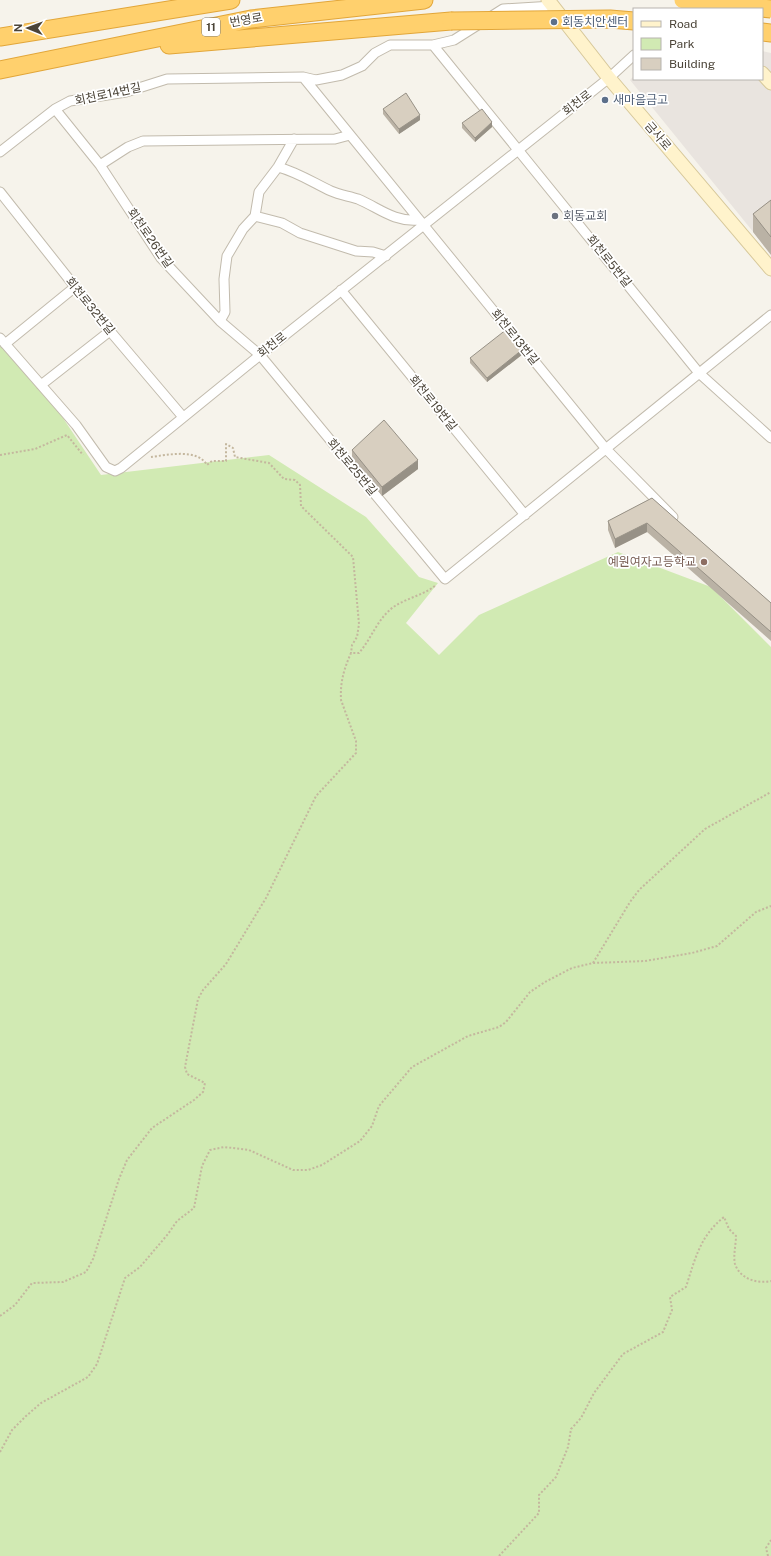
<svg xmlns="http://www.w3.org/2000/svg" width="771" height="1556" font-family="'Public Sans','Noto Sans KR',sans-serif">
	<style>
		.industrial { fill: #e9e4df }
		.green { fill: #d1eab3 }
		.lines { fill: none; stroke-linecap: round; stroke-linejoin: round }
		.street-casing { stroke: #c2bbad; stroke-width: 11 }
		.secondary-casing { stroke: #d7c89a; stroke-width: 15 }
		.highway-casing { stroke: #e2a639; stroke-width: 19 }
		.path { stroke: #c4b79e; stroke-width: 2; stroke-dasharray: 2 2; stroke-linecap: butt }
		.street { stroke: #fff; stroke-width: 9 }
		.secondary { stroke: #fff3cc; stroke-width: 13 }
		.highway { stroke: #ffd06d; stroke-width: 17 }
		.highway-bridge-casing { stroke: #e2a639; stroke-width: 19; stroke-linecap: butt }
		.highway-bridge { stroke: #ffd06d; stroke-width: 17 }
		.wall { fill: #bab2a5 }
		.shaded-wall { fill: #979186 }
		.building { fill: #d8cfc0; stroke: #979186 }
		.service-dot { fill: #5c6f8a; stroke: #fff; stroke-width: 1.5 }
		.worship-dot { fill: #6b7280; stroke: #fff; stroke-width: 1.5 }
		.education-dot { fill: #8d6e63; stroke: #fff; stroke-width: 1.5 }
		.labels { text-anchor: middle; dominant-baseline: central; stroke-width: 3.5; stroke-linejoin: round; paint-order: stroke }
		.shield { fill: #fff; stroke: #817c74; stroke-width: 1 }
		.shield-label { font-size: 11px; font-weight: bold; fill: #4b4438 }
		.street-label { font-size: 12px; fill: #4b4438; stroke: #fff }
		.service-label { font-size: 12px; fill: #4e5e75; stroke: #fff; text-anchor: start }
		.worship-label { font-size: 12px; fill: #5b616d; stroke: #fff; text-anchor: start }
		.education-label { font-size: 12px; fill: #785e54; stroke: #fff; text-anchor: end }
	</style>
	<rect width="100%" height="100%" fill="#f6f3eb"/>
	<path class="industrial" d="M762,51L771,53V254L630,80L634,76V79H762Z"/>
	<path class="green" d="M0,345L41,385L101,475L269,455L366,517L419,577L438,583L406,623L439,655L479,615L618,552L711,587L771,647V1556H0Z"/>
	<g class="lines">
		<g class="street-casing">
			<path id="street" d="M433,45L699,373L771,438
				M303,77L606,449L673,517
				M55,109L100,165L161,258L220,321L260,355L445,579L771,315
				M0,152L55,109L70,101L126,92L167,79L303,77L316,80L342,75L362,66L375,53L390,45H433L454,40L503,9L553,6
				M100,165L128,147L143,141L335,139L350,135
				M278,167C297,172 314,183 331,191C340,195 349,196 358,199C379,208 394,222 418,220
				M0,192L110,331L183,417
				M255,216L282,223L300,233L356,251L373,252L386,256
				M341,290L525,515
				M220,321L225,312L224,279L227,256L243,229L255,216L259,192L278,167L294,139
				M0,338L76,425L106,467L115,471L121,468L260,355L609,78L634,55
				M5,344L75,287
				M41,385L110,331"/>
		</g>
		<g class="secondary-casing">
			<path id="secondary" d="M548,0L609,78L771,269
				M762,73L771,83"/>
		</g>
		<g class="highway-casing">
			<path id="highway" d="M762,32L771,33
				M0,37L231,0
				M169,45L451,21
				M0,70L251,19L424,0"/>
		</g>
		<path class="path" d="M0,455L35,449L67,435L83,455
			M151,457C167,455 197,448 207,465L212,461H226V444L233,448L235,457L269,463L284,479L295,480L300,485L301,506L353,557L359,624L357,637L352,645L351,653
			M593,963L630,902L639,890L705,829L771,792
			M0,1316L15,1305L32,1283L63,1282L86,1272L93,1259L119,1179L127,1160L152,1128L194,1100L203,1092L205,1083L187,1074L185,1067L198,999L203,990L226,964L266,898L316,796L356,753V741L341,700C340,682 344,669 351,653H359C372,638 378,617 395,606C407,598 424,595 436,585
			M0,1452L12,1430L26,1416L41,1403L88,1377L97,1364L125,1278L140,1267L168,1234L177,1221L194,1208L202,1166L210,1150L224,1147L249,1150L293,1170H308L322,1165L360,1141L372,1126L379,1106L412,1067L468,1036L499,1027L506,1022L530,992L545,982L572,968L593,963L645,961L692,953L717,946L756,912L771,906
			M499,1556L539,1513V1495L556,1477L568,1447L571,1429L581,1418L594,1393L623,1354L663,1332L672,1310L670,1297L686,1287C695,1259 700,1236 724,1217L729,1229L736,1236C736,1244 733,1256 735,1264C740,1279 757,1284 771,1281
			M768,1556L766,1548L771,1540"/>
		<use href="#street" class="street"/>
		<use href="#secondary" class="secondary"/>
		<use href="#highway" class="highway"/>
		<g class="highway-bridge-casing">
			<path id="highway-bridge" d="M683,0L771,9
				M451,21L610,19L634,21"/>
		</g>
		<use href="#highway-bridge" class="highway-bridge"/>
	</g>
	<path class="wall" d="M383,109L420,120L399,134L383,114Z
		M462,123L492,127L475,142L462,128Z
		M771,200V255L753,232V214Z
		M523,354L487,382L470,363V358Z
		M352,450L418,469L382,496L352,458Z
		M652,498L771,603V641L647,532L615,548L608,530V521Z"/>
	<path class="shaded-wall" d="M420,115V120L399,134V129Z
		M492,122V127L475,142V138Z
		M523,349V354L487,382V378Z
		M418,460V469L382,496V487Z
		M647,523V532L615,548V539Z"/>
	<path class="building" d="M406,93L420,115L399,129L383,109Z
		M482,109L492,122L475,138L462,123Z
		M771,200V237L753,214Z
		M507,329L523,349L487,378L470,358Z
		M384,420L418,460L382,487L352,450Z
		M652,498L771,603V632L647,523L615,539L608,521Z"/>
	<g class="service-dot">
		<circle cx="554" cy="22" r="4"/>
		<circle cx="605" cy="100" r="4"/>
	</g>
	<circle class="worship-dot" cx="555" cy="216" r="4"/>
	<circle class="education-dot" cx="704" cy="562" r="4"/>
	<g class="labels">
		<rect class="shield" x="202" y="18" width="18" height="18" rx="3"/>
		<g class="shield-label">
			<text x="211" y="27">11</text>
		</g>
		<g class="street-label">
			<text transform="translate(246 20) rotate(-10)">번영로</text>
			<text transform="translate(108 94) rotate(-12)">회천로14번길</text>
			<text transform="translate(577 103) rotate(-38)">회천로</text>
			<text transform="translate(658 136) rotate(50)">금사로</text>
			<text transform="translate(150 238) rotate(55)">회천로26번길</text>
			<text transform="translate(609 261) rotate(51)">회천로5번길</text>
			<text transform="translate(90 306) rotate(51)">회천로32번길</text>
			<text transform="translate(515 337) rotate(51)">회천로13번길</text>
			<text transform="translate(272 345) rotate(-38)">회천로</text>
			<text transform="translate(433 403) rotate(51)">회천로19번길</text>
			<text transform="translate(352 467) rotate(50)">회천로25번길</text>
		</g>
		<g class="service-label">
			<text x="562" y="22">회동치안센터</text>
			<text x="613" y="100">새마을금고</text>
		</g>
		<g class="worship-label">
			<text x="563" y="216">회동교회</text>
		</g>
		<g class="education-label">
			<text x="696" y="562">예원여자고등학교</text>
		</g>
	</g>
	<rect x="633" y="8" width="130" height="72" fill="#ffffff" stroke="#b7b4af"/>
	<rect x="641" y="21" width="20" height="6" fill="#fff3cc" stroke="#b7b4af"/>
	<text x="669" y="28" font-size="12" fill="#4b4438">Road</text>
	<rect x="641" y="38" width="20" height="12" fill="#d1eab3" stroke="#b7b4af"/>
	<text x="669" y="48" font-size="12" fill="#4b4438">Park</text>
	<rect x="641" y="58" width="20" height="12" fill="#d8cfc0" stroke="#b7b4af"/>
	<text x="669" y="68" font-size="12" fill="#4b4438">Building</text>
	<g transform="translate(28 28) rotate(271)" stroke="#ffffff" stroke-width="3" paint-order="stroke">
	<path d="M0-3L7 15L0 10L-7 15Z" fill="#4b4438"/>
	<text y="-6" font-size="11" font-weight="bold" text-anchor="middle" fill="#4b4438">N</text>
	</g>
</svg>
